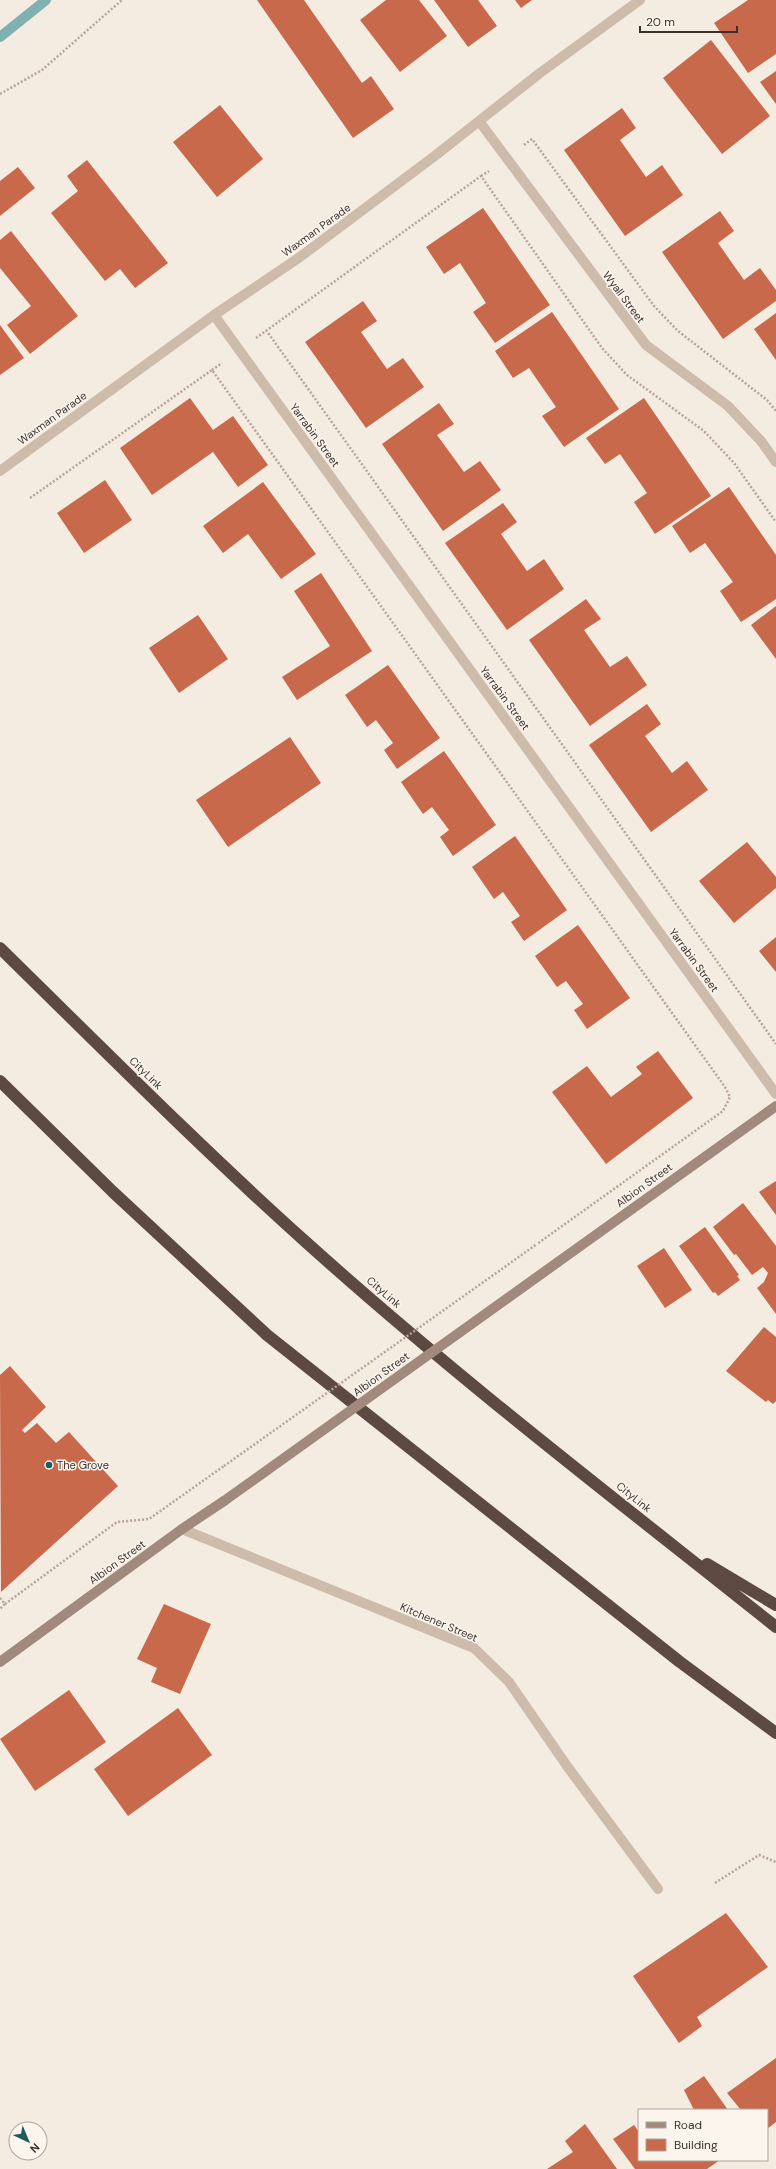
<svg xmlns="http://www.w3.org/2000/svg" width="776" height="2169" font-family="'DM Sans',sans-serif">
	<style>
		.lines { fill: none; stroke-linecap: round; stroke-linejoin: round }
		.stream { stroke: #7fb0b2; stroke-width: 10 }
		.building { fill: #c8694b }
		.path { stroke: #b9a596; stroke-width: 2.5; stroke-dasharray: 2 2; stroke-linecap: butt }
		.street { stroke: #cdbbac; stroke-width: 10 }
		.secondary { stroke: #a18a7d; stroke-width: 10 }
		.highway { stroke: #5c4a42; stroke-width: 12 }
		.path-bridge { stroke: #b9a596; stroke-width: 2.5; stroke-dasharray: 2 2; stroke-linecap: butt }
		.secondary-bridge { stroke: #a18a7d; stroke-width: 10 }
		.poi-dot { fill: #1f5a5e; stroke: #fbf5ee; stroke-width: 1.5 }
		.labels { text-anchor: middle; dominant-baseline: central; stroke-width: 3; stroke-linejoin: round; paint-order: stroke }
		.street-label { font-size: 11px; fill: #3b302b; stroke: #fbf5ee }
		.poi-label { font-size: 11px; fill: #3b302b; stroke: #fbf5ee; text-anchor: start }
	</style>
	<rect width="100%" height="100%" fill="#f4ebe1"/>
	<g class="lines">
		<path class="stream" d="M0,37L46,0"/>
	</g>
	<path class="building" d="M257,0H304L362,83L371,76L394,109L353,138Z
		M386,0H419L447,36L400,72L360,20Z
		M434,0H478L497,26L468,47Z
		M515,0H532L521,8Z
		M748,0H776V54L748,73L714,23Z
		M711,40L770,116L722,154L663,78Z
		M776,71V104L760,82Z
		M220,105L263,159L217,197L173,142Z
		M622,108L636,128L620,140L646,177L662,165L683,195L625,236L564,150Z
		M87,160L168,263L135,288L120,269L105,281L51,213L78,191L67,176Z
		M18,167L35,188L0,216V181Z
		M483,208L550,305L495,343L473,312L486,303L460,263L444,274L426,247Z
		M720,211L734,231L718,243L744,280L760,268L776,290V301L723,339L662,252Z
		M11,231L78,316L30,354L7,325L31,306L0,268V240Z
		M363,301L377,321L361,332L387,369L403,358L424,387L366,428L305,342Z
		M552,312L619,409L564,447L542,416L556,407L529,368L513,378L495,351Z
		M776,313V360L754,329Z
		M0,325L24,358L0,375Z
		M190,398L213,430L233,416L268,465L238,487L213,452L152,495L120,448Z
		M644,398L711,496L655,534L634,502L647,493L620,454L605,464L586,438Z
		M439,403L454,424L437,435L464,472L480,461L501,490L443,531L382,444Z
		M105,480L132,520L84,553L57,513Z
		M263,482L316,554L281,579L248,534L223,553L203,526Z
		M729,487L776,555V599L741,622L720,591L733,582L705,543L690,553L672,526Z
		M503,503L517,522L501,534L527,571L544,559L564,589L507,630L445,543Z
		M321,573L372,651L297,700L282,677L330,646L294,591Z
		M586,599L601,619L584,630L610,667L627,656L647,685L590,726L529,640Z
		M776,606V659L751,625Z
		M198,615L228,659L179,693L149,648Z
		M388,665L440,738L397,769L384,750L393,743L376,720L367,727L345,695Z
		M647,704L661,724L645,736L672,773L687,761L708,790L651,832L589,745Z
		M290,737L321,783L228,847L196,800Z
		M444,751L496,825L453,856L440,837L449,830L432,807L423,814L401,782Z
		M515,836L567,910L524,941L511,922L520,916L503,892L494,899L472,867Z
		M747,842L776,877V888L734,923L699,881Z
		M578,925L630,998L587,1029L574,1010L583,1004L566,981L557,987L535,956Z
		M776,937V972L759,951Z
		M658,1051L693,1098L606,1164L552,1092L587,1066L611,1097L642,1074L636,1067Z
		M776,1181V1215L759,1192Z
		M743,1203L776,1246V1314L757,1288L764,1282L768,1273L763,1267L752,1275L736,1254L734,1255L713,1227Z
		M705,1227L739,1275L737,1276L740,1280L718,1296L715,1292L713,1293L679,1246Z
		M664,1248L692,1290L665,1308L637,1266Z
		M764,1327L776,1337V1401L773,1404L768,1400L766,1402L726,1371Z
		M10,1366L46,1407L22,1430L25,1433L37,1423L56,1443L69,1432L118,1486L1,1592L0,1375Z
		M164,1604L211,1624L180,1694L151,1682L157,1668L137,1659Z
		M69,1690L106,1742L35,1791L0,1739Z
		M178,1708L212,1755L128,1816L94,1769Z
		M726,1913L768,1967L697,2017L702,2026L679,2043L633,1976Z
		M776,2058V2122L767,2129V2110H741L727,2093Z
		M704,2076L728,2110H694L684,2090Z
		M585,2124L617,2169H547L573,2152L565,2141Z
		M634,2125L639,2132V2160H720L707,2169H635L613,2139Z"/>
	<g class="lines">
		<path class="path" d="M0,94L42,70L122,0
			M524,145L532,139L654,306L678,331L767,400L776,411
			M481,176L489,171
			M266,330L776,1044
			M256,338L481,176L602,348L627,375L704,431L734,463L776,522
			M212,370L222,363
			M30,498L212,370L725,1087L730,1097L723,1111L537,1244
			M0,1598L5,1604L0,1609
			M5,1604L117,1522L149,1519L224,1466
			M715,1883L759,1855L776,1862"/>
		<path class="street" d="M479,121L646,345L728,406L761,441L776,462
			M214,315L776,1094
			M0,471L214,315L300,257L436,155L540,73L640,0
			M182,1529L474,1648L509,1682L567,1766L658,1889"/>
		<path class="secondary" d="M558,1262L776,1106
			M0,1662L182,1529L224,1501"/>
		<path class="highway" d="M0,948C101,1047 201,1148 307,1243C457,1378 618,1501 776,1627
			M0,1081L113,1192L267,1335L680,1662L776,1733
			M707,1564L776,1605"/>
		<path class="path-bridge" d="M224,1466L537,1244"/>
		<path class="secondary-bridge" d="M224,1501L558,1262"/>
	</g>
	<circle class="poi-dot" cx="49" cy="1465" r="4"/>
	<g class="labels">
		<g class="street-label">
			<text transform="translate(316 230) rotate(-36)">Waxman Parade</text>
			<text transform="translate(624 297) rotate(53)">Wyall Street</text>
			<text transform="translate(52 418) rotate(-36)">Waxman Parade</text>
			<text transform="translate(315 435) rotate(54)">Yarrabin Street</text>
			<text transform="translate(505 698) rotate(54)">Yarrabin Street</text>
			<text transform="translate(694 960) rotate(54)">Yarrabin Street</text>
			<text transform="translate(146 1073) rotate(44)">CityLink</text>
			<text transform="translate(644 1185) rotate(-36)">Albion Street</text>
			<text transform="translate(384 1292) rotate(41)">CityLink</text>
			<text transform="translate(381 1374) rotate(-36)">Albion Street</text>
			<text transform="translate(634 1497) rotate(39)">CityLink</text>
			<text transform="translate(117 1562) rotate(-36)">Albion Street</text>
			<text transform="translate(439 1622) rotate(23)">Kitchener Street</text>
		</g>
		<g class="poi-label">
			<text x="57" y="1465">The Grove</text>
		</g>
	</g>
	<rect x="638" y="2109" width="130" height="52" fill="#fbf5ee" stroke="#aea6a0"/>
	<rect x="646" y="2122" width="20" height="6" fill="#a18a7d" stroke="#aea6a0"/>
	<text x="674" y="2129" font-size="12" fill="#3b302b">Road</text>
	<rect x="646" y="2139" width="20" height="12" fill="#c8694b" stroke="#aea6a0"/>
	<text x="674" y="2149" font-size="12" fill="#3b302b">Building</text>
	<g transform="translate(28 2141) rotate(136)"><circle r="19" fill="#fbf5ee" stroke="#aea6a0"/>
	<path d="M0-3L7 15L0 10L-7 15Z" fill="#1f5a5e"/>
	<text y="-6" font-size="11" font-weight="bold" text-anchor="middle" fill="#3b302b">N</text>
	</g>
	<path d="M640 26v6h97v-6" fill="none" stroke="#3b302b" stroke-width="2"/>
	<text x="646" y="26" font-size="12" fill="#3b302b" stroke="#fbf5ee" stroke-width="3" paint-order="stroke">20 m</text>
</svg>
